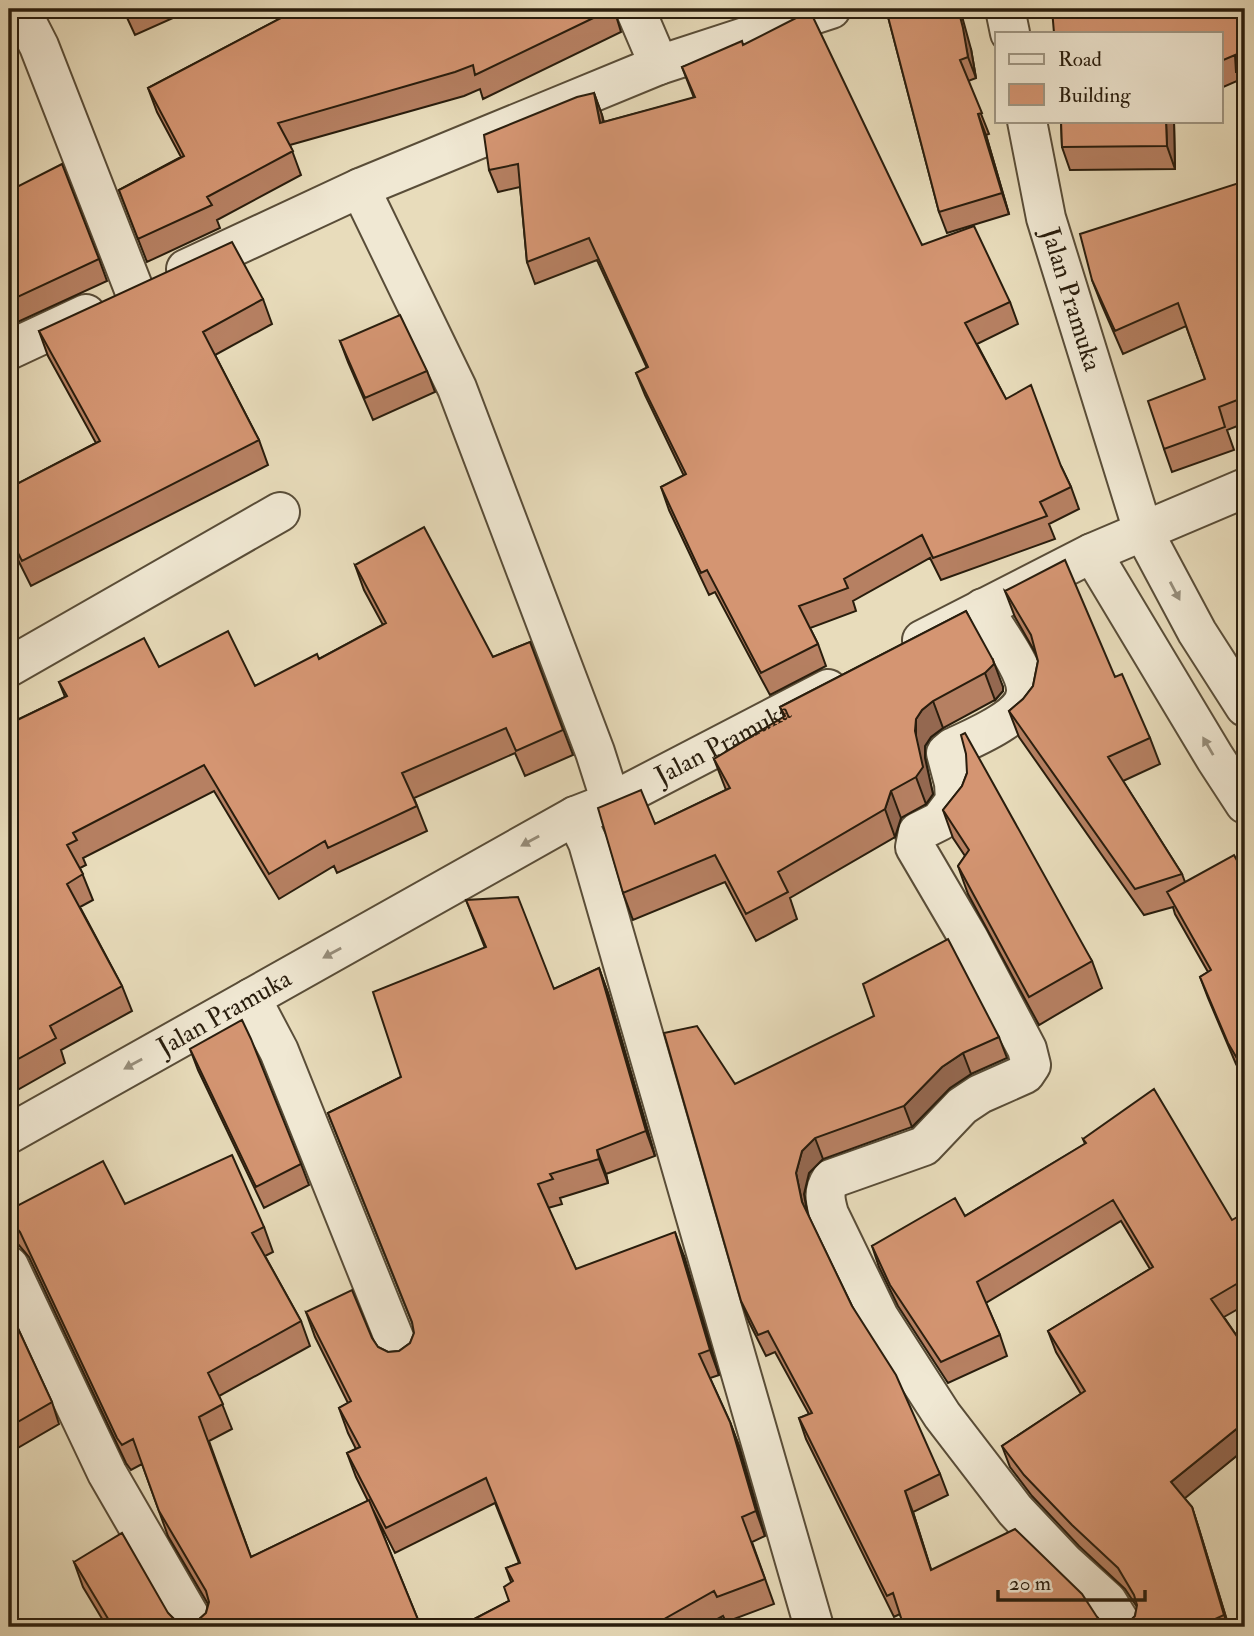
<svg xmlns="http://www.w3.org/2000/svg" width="1254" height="1636" font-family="'IM FELL Double Pica',serif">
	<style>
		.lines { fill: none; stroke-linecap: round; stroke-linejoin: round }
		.street-casing { stroke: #594d38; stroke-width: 42 }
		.street { stroke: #f0e8d3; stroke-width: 38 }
		.wall { fill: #b68062; stroke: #291d0d; stroke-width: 2 }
		.shaded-wall { fill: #946850; stroke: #291d0d; stroke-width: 2 }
		.building { fill: #d49572; stroke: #291d0d; stroke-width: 2 }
		.oneway { fill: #968d7a }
		.labels { text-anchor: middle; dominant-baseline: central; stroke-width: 6; stroke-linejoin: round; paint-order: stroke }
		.street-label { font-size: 26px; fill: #291d0d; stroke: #f0e8d3 }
	</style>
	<rect width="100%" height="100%" fill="#e8dcbb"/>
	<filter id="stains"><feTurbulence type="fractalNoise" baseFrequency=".00286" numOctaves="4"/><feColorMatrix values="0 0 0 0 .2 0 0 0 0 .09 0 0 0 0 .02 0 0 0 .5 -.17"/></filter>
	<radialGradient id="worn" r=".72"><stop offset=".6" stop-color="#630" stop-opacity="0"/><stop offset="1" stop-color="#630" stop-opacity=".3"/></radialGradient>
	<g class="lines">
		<g class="street-casing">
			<g id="street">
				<path d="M20,9L39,46L135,292"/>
				<path d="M635,9L659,65"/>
				<path d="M1005,9L1010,33"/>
				<path id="s1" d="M1027,121L1046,218L1143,531L1197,632L1245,707"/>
				<path d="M360,188L457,388L595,752L611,802"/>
				<path d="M186,269L360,188L659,65L831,9"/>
				<path d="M9,350L86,314"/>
				<path d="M1092,553L1215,758L1245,804"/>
				<path d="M983,608C994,627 1026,669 1026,690C1027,717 973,738 952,748L946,753L954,783L955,801L940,821L918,832L915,847L969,939L1027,1049L1031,1065L1025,1074L980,1094L962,1106L924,1146L831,1179C823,1191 825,1200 829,1214L879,1317L942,1415L1015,1510L1064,1562L1107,1601L1123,1627"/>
				<path d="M922,640L1092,553L1245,488"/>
				<path d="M9,667L280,512"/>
				<path d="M575,816L588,843L814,1627"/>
				<path d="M251,998L279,1051L401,1355"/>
				<path id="s2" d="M9,1134L575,816L611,802L828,689"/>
				<path d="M9,1266L107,1473L196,1627"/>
			</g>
		</g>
		<use href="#street" class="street"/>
	</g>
	<path class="wall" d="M123,9H169L173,18L135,35Z
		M298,9H614L621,32L483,99L480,89L464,96L290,145L301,175L217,220L220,228L147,262L119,190L181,157L157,112L148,88Z
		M886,9L971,49L976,78L968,81L989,134L986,135L1009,214L947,233L939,212Z
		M1052,9H1217L1218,12L1245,10V95L1239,80L1221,88V33Z
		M743,45L922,245L1010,302L1018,324L977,344L1006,399L1061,466L1071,487L1079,509L1049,524L1055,539L941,580L930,558L853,601L856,611L810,628L818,644L826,666L770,695L715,592L709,595L669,510L661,487L684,476L645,395L636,373L647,368L597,260L535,284L527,262L520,187L498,192L489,170L594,93L602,115L604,122L694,98L682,67Z
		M1061,121H1174L1175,169L1070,170L1062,147Z
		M9,178L15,188L99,259L107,281L9,326Z
		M1245,181V423L1227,430L1234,450L1172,472L1164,449L1205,379L1186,326L1123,354L1101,303L1092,280Z
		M263,299L272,324L215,355L259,440L268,465L31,586L9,542V488L96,443L48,356L39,331Z
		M340,341L427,371L435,392L373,420L348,362Z
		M355,565L493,657L530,642L573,755L525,776L515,753L414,798L427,831L337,873L334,866L279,899L214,791L83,858L86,865L80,868L93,900L80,907L122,986L132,1011L61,1050L65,1063L12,1093L10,1091H9V724L65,697L59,682L159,667L255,686L319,659L383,625L364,590Z
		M1005,591L1115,677L1150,738L1160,764L1123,781L1182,874L1185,882L1245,875V1080L1236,1064L1208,998L1200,977L1208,972L1175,914L1173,907L1144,915L1019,737L1009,711L1023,699L1033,686L1038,661L1036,654L1015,617Z
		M966,611L1003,687V691L995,700L943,728L931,737L925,746V758L933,794L926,804L901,818L895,837L790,898L797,919L756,941L725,882L633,920L623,893L655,824L726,790L714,759L784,717L780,707Z
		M967,773L1092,961L1102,988L1039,1025L968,894L958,866L965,856L953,838L943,810L962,786Z
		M466,900L554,989L599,968L608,993L655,1156L606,1174L608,1183L560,1198L562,1204L548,1208L576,1269L684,1256L719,1375L710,1378L730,1422L739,1446L765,1536L752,1542L774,1604L726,1622L723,1616L703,1627H459L509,1601L511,1582L506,1568L519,1563L495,1503L395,1553L373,1510L421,1627H107L83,1587L74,1562L168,1613L176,1621L186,1624L197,1621L206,1613L208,1604L168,1536L142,1464L131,1470L126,1463L29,1257L12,1237L9,1228V1210L125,1204L264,1227L273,1252L265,1256L301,1321L310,1346L219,1396L232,1429L209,1441L251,1557L368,1501L356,1477L347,1453L356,1449L348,1433L339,1408L348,1403L315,1337L306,1312L372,1338L378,1347L388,1352L399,1351L410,1343L414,1333L413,1325L328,1113L401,1077L485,948Z
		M999,1037L1007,1058L971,1074L950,1088L912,1127L823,1159L809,1173L804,1194L808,1215L852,1306L940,1474L948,1495L913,1512L931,1570L1097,1617L1104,1625L1115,1627H904L900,1614L894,1617L806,1439L799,1418L809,1414L775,1352L766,1356L749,1322L741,1301L735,1084Z
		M190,1049L301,1164L309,1185L264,1208L198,1070Z
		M1083,1139L1232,1220L1245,1223V1305L1224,1317L1245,1348V1449L1184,1498L1192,1507L1199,1529L1229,1627H1118L1127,1624L1135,1616L1137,1607L1125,1589L1079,1546L1032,1496L1010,1467L1002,1446L1081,1394L1056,1352L1048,1331L1150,1269L1121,1221L986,1303L1000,1335L1007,1356L948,1383L898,1306L879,1267L872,1246L965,1216L1085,1144Z
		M9,1309L52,1402L59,1424L9,1453Z"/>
	<path class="shaded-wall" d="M958,9H960L971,49L976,78L968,57Z
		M594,93L602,115L608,146L600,123Z
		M978,114L986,135L1009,214L1002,193Z
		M1166,121H1174L1175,169L1167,146Z
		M993,660L1003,687V691L995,700L985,673Z
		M933,701L943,728L931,737L925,746V758L933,794L926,804L916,777V719L922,710Z
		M891,791L901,818L895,837L885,809Z
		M599,968L608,993L655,1156L646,1131Z
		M963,1053L971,1074L950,1088L912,1127L904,1106L942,1067Z
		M815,1138L823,1159L809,1173L804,1194L809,1224L802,1202L796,1173L802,1151Z
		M597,1150L606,1174L608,1183L599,1159Z
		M675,1232L684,1256L719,1375L710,1350Z
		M730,1422L739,1446L765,1536L756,1511Z
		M1245,1422V1449L1179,1503L1171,1482Z
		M905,1491L913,1512L938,1591L931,1570Z
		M1192,1507L1199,1529L1229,1627L1224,1615Z"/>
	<path class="building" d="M125,9H139L127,14Z
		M298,9H612L475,75L473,65L455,72L278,123L293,151L207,197L212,205L138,239L119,190L184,156L148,88Z
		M886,9H958L963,28L968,57L960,60L982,113L978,114L1002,193L939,212Z
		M1052,9H1215L1216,12L1245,10V72H1236L1235,55L1221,61V33H1054Z
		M811,13L922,245L974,226L1010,302L965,323L1006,399L1031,385L1061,466L1071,487L1040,502L1047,516L933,558L922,535L844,579L848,588L799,606L818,644L761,673L707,570L701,573L661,487L686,474L636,373L648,367L589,238L527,262L518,164L489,170L484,135L577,97L594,93L600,123L695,97L682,67L742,41L743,45L796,18Z
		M1061,121H1166L1167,146L1062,147Z
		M62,164L99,259L9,301V178L15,188Z
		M1245,181V397L1219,407L1225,427L1164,449L1148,401L1205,379L1178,303L1115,331L1092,280L1080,234Z
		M232,242L263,299L203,332L259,440L22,561L9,535V488L100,441L39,331Z
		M400,315L427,371L365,398L340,341Z
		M424,527L493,657L530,642L563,730L516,751L506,728L402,773L417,806L328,848L325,841L269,874L204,765L73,833L77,840L67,845L83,874L67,884L122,986L50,1026L56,1038L9,1064V724L67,696L59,682L144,638L159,667L228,631L255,686L317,654L319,659L386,623L355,565Z
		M1065,560L1115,677L1122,674L1150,738L1108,757L1182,874L1135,889L1009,711L1023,699L1033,686L1038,661L1031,635L1005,591Z
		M966,611L993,660L994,664L985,673L933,701L922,710L916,719L915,731L923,767L916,777L891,791L885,809L778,872L788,892L746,914L715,855L623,893L598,808L641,790L655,824L730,788L714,759L785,716L780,707Z
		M965,733L1092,961L1029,997L958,866L969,850L943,810L962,786L967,773L966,754L961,735Z
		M1234,855L1245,875V1072L1228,1043L1200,977L1211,970L1167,892Z
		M518,897L554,989L599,968L646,1131L597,1150L599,1159L550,1174L553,1179L538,1184L576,1269L675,1232L710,1350L699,1354L730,1422L756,1511L742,1517L765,1579L717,1597L714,1591L650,1627H459L509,1601L504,1587L513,1581L506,1568L520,1563L486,1478L386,1528L347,1453L360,1447L339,1408L351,1401L306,1312L352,1290L372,1338L378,1347L388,1352L399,1351L410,1343L414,1333L412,1322L328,1113L401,1077L373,992L486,947L466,900Z
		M948,939L999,1037L963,1053L942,1067L904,1106L815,1138L802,1151L796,1173L802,1202L852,1306L896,1375L940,1474L905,1491L931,1570L1015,1529L1082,1594L1097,1617L1104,1625L1115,1627H927L924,1624L917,1627H904L893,1593L887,1596L799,1418L812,1413L768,1331L758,1335L741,1301L664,1033L697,1026L735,1084L874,1016L863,984Z
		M242,1020L251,1039L301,1164L256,1187L190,1049Z
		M1154,1089L1232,1220L1241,1215L1245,1223V1279L1211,1299L1245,1348V1422L1171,1482L1192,1507L1224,1615L1198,1627H1118L1127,1624L1135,1616L1137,1605L1134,1595L1118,1568L1072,1525L1024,1475L1002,1446L1085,1391L1048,1331L1153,1267L1113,1200L977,1282L1000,1335L941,1362L890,1285L872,1246L955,1198L965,1216L1086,1143L1083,1139Z
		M232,1155L264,1227L252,1233L301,1321L208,1373L223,1404L199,1417L251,1557L369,1500L421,1627H113L74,1562L122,1533L168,1613L176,1621L186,1624L197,1621L206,1613L209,1602L206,1591L159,1511L133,1439L122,1445L117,1438L20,1232L9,1219V1210L103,1161L125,1204Z
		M9,1309L52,1402L9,1427Z"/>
	<defs><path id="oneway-solid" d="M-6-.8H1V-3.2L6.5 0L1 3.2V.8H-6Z" transform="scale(1.75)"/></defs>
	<g class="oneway">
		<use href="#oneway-solid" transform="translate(1175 591) rotate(62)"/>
		<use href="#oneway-solid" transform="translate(1208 746) rotate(-120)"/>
		<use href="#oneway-solid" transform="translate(530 841) rotate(151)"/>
		<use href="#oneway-solid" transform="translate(332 953) rotate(151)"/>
		<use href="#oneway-solid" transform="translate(133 1064) rotate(151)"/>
	</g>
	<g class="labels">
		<g class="street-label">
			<text stroke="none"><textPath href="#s1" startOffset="184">Jalan Pramuka</textPath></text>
			<text stroke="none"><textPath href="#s2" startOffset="814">Jalan Pramuka</textPath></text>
			<text stroke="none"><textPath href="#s2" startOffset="247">Jalan Pramuka</textPath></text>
		</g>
	</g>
	<rect width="1254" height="1636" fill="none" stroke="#e8dcbb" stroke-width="35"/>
	<rect x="10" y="10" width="1233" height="1615" fill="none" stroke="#291d0d" stroke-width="3.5"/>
	<rect x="18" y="18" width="1219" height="1601" fill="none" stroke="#291d0d" stroke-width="2"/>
	<rect x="995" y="32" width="228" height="91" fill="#f0e8d3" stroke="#a09784" stroke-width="2"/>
	<rect x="1009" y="54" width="35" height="10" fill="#f0e8d3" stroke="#a09784" stroke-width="2"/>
	<text x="1058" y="66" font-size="21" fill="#291d0d">Road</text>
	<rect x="1009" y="84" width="35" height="21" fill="#d49572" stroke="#a09784" stroke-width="2"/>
	<text x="1058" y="102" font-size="21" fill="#291d0d">Building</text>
	<path d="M998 1590v10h147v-10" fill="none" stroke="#291d0d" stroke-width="3.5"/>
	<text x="1009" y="1590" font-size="21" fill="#291d0d" stroke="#f0e8d3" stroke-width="5" paint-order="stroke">20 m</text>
	<rect width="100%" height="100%" filter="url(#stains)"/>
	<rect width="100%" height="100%" fill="url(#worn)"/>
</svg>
